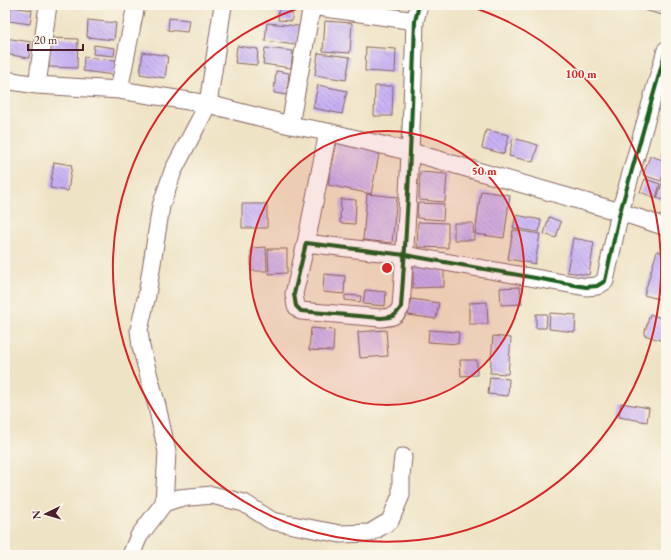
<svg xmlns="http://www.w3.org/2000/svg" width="671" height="560" font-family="'EB Garamond',serif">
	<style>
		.building { fill: url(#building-back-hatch) }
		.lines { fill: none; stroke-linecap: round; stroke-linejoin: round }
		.minor-casing { stroke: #846461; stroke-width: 19 }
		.minor { stroke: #fff; stroke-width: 17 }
		.cycleway-casing { stroke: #fbf7ec; stroke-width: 6 }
		.cycleway { stroke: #1b5e20; stroke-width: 4 }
		.ring { fill: none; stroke: #d62828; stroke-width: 2 }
		.centre { fill: #d62828; stroke: #fbf7ec; stroke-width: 2 }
		.ring-label { font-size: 12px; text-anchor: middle; font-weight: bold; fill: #d62828; stroke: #fbf7ec; stroke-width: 3.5; stroke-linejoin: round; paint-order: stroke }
	</style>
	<defs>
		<pattern id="building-back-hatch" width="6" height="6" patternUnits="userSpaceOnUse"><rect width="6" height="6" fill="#c8b2f5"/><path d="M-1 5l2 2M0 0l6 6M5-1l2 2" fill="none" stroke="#a490c7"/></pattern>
	</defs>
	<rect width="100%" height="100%" fill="#fbf7ec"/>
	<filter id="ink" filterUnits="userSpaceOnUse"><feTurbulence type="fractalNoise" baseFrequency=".025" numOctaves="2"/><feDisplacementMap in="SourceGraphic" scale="8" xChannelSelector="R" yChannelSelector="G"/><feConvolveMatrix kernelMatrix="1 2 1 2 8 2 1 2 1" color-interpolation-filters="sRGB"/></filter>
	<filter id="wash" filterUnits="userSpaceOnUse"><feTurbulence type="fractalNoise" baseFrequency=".012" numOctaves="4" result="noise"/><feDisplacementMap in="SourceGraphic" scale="16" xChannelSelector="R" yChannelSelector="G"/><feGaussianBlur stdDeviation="0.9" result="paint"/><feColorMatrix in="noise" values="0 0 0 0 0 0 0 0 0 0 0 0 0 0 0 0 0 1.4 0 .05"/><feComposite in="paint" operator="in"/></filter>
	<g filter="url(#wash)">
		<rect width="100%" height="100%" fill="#efe3c5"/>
		<g id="blocks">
			<path class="building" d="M279,5H292V21L278,20Z
				M645,5H666V16L644,10Z
				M11,7L32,10L30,24L9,21Z
				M169,18L189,20L187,32L168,30Z
				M88,20L116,23L114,40L87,37Z
				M325,21L352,23L350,53L323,51Z
				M267,23L299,26L296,45L265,41Z
				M5,38L31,42L29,58L5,54Z
				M50,38L78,39L77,68L49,67Z
				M94,45L115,48L114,56L93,54Z
				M237,46L258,49L257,65L235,63Z
				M366,47L396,49L395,73L365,71Z
				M265,48L293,51L291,68L263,64Z
				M143,52L168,56L165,78L140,74Z
				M318,53L350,57L346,80L315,75Z
				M84,57L116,60L114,75L83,71Z
				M276,71L289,73L287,95L274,93Z
				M318,85L347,91L342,114L313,108Z
				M375,86H393L392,116H374Z
				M486,130L509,135L504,154L482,148Z
				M513,138L538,145L533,162L509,156Z
				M337,141L380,150L371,194L328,185Z
				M666,143V158L661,156Z
				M650,156L666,161V167L661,181L643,175Z
				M54,162L72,165L68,191L50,188Z
				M420,172L447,174L445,202L419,200Z
				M666,172V201L657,198Z
				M645,179L660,184L656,198L640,192Z
				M481,191L510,195L504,238L475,234Z
				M367,194L397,197L392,243L363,240Z
				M341,199L356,200L355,224L340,223Z
				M418,203L444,204L443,220L417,218Z
				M242,204H267V228H242Z
				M516,215L541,220L539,232L513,228Z
				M549,217L561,222L556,238L544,234Z
				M418,222L448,223V248L417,247Z
				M454,223H473L474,240H454Z
				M513,230L540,234L535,264L508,259Z
				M573,238L594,242L589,275L567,272Z
				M266,247L267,271H251V248Z
				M268,249H287V273L269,274Z
				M657,251L666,254V301L644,295Z
				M413,265H444V287L413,288Z
				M324,274L345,276L344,294L323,292Z
				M520,287L522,304L501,305L500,288Z
				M365,290L386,292L385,306L363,304Z
				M345,295L361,296L360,302L345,300Z
				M411,299L439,303L436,319L408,315Z
				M487,302L488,324H469V303Z
				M550,313L576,315L575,332L549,329Z
				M536,314H547L546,328H536Z
				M650,314L666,320V342L644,335Z
				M311,328L334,330L333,351L309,350Z
				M386,330L388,356L360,358L358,332Z
				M429,330L459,332L458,344L428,342Z
				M493,336L511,338L508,374L490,373Z
				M460,360H477V375L461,376Z
				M490,377L509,379L508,396L488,394Z
				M621,403L649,408L647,422L619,417Z"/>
		</g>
	</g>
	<g filter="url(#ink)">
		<use href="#blocks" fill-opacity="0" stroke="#846461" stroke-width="1"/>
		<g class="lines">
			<g class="minor-casing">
				<path id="minor" d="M419,5L415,21C412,117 408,212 401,307C395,317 393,317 381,318L301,311L296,306L294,294L306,243L405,255L586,287L597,286L605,281L620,212L666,50
					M312,6L415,21
					M5,80L37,85L119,90L208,104L290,125L328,132L411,152L620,212L666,227
					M37,85L48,5
					M119,90L136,5
					M290,125L312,5
					M306,243L328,132
					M164,503L179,498L212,495L244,503L272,521L340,534L370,533L390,521L401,495V475L403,457
					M131,555L139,536L164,503L167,452L157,406L141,347L139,330L147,295L161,206L173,171L208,104L223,5"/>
			</g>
			<use href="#minor" class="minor"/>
			<g class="cycleway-casing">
				<path id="cycleway" d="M419,5L415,21C412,117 408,212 401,307C395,317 393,317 381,318L301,311L296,306L294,294L306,243L405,255L586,287L597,286L605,281L620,212L666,50"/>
			</g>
			<use href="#cycleway" class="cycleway"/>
		</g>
	</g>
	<circle cx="387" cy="268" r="137" fill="#d62828" fill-opacity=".12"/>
	<g class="ring">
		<circle cx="387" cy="268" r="137"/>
		<path d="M465 5A274 274 0 1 1 309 5"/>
	</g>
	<circle cx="387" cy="268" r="6" class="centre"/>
	<g class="ring-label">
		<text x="581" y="78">100 m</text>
		<text x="484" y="175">50 m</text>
	</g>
	<rect width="671" height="560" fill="none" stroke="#fbf7ec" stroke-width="20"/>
	<g transform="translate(46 514) rotate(265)" stroke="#fbf7ec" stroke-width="3" paint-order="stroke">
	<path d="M0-3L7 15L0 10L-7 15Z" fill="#4a1f2b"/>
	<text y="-6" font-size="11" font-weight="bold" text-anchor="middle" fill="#4a1f2b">N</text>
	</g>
	<path d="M28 44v6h55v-6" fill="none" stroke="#4a1f2b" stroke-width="2"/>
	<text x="34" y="44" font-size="12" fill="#4a1f2b" stroke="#fbf7ec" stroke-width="3" paint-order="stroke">20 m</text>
</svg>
